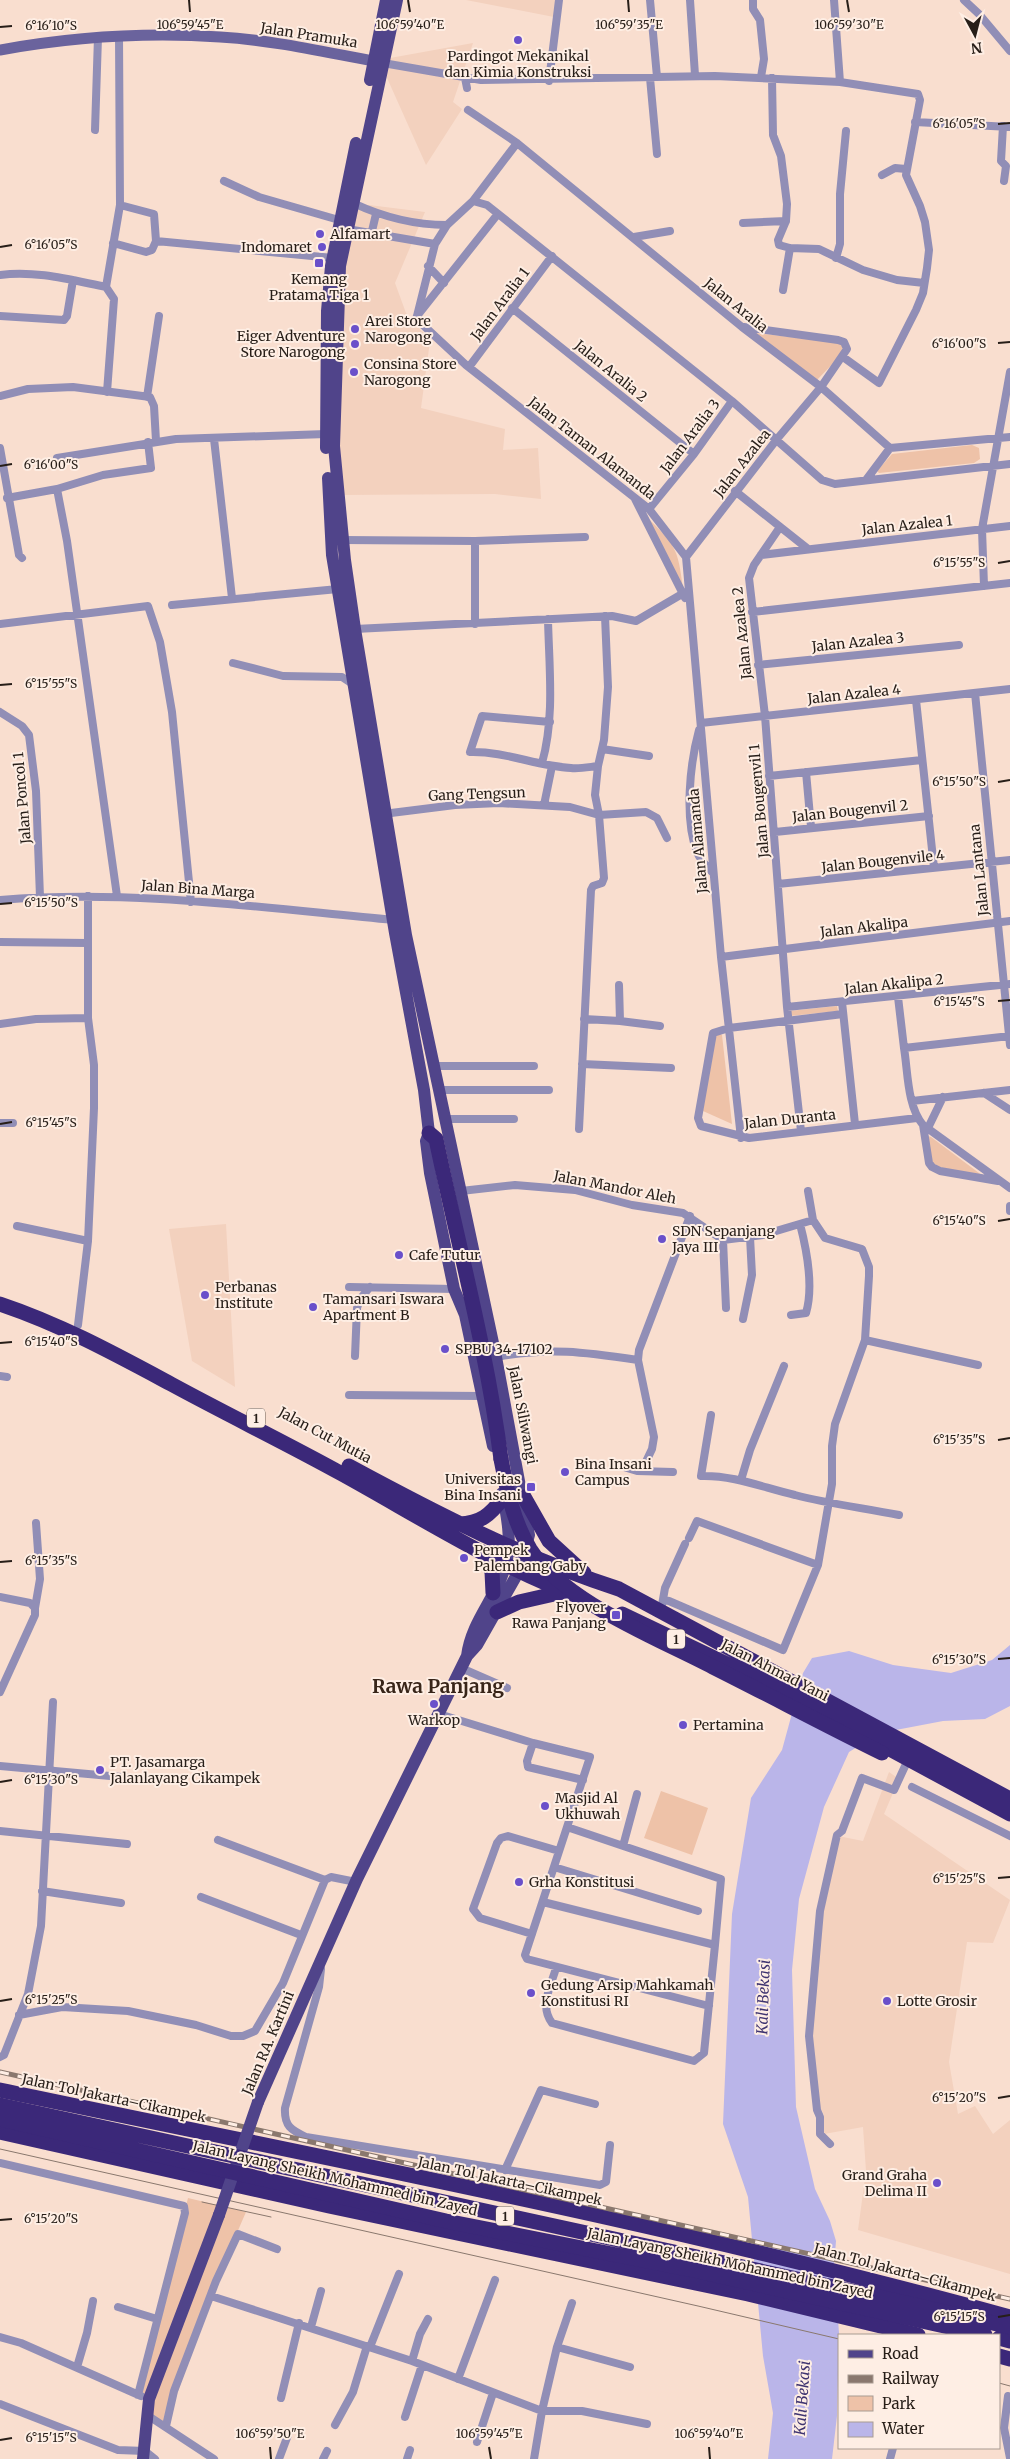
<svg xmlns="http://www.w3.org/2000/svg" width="1010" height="2459" font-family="Merriweather,serif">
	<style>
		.built { fill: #f3d1be }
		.green { fill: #eec2a8 }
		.water { fill: #bab5e9 }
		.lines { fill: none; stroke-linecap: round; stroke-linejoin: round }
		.street { stroke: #918eb6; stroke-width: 8 }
		.secondary { stroke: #6a639d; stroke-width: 11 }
		.primary { stroke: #50448a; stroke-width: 12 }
		.highway { stroke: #3b2879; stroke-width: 15 }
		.tram { stroke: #8a786e; stroke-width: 1 }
		.rail-casing { stroke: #8a786e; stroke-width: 5 }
		.rail { stroke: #feeee4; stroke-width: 3; stroke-dasharray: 9; stroke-linecap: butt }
		.primary-bridge { stroke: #50448a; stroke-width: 12 }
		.highway-bridge { stroke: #3b2879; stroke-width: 15 }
		.ticks { fill: none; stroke: #271e18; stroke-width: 2 }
		.poi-dot { fill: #6a50ca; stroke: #feeee4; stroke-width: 2 }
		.labels { text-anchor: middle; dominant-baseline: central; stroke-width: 4; stroke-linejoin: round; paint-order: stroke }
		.shield { fill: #feeee4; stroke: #685c55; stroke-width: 1 }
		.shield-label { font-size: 12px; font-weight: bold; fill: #271e18 }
		.street-label { font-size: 14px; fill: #271e18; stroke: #feeee4 }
		.poi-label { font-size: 14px; fill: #271e18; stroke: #feeee4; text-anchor: start }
		.water-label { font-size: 15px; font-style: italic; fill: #3e3370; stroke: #feeee4 }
		.district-label { font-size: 19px; font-weight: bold; fill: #382519; stroke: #feeee4 }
		.ticks-label { font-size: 12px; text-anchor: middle; fill: #271e18; stroke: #feeee4; stroke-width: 4; stroke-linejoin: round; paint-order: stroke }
	</style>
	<rect width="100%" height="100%" fill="#f9decf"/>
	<path class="built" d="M466,0H556L554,17Z
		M473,43L453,102L462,109L426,165L379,60Z
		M353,203L425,212L395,283L406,313L430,341L421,408L505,429L503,450L538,448L541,499L495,494L340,495L336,342Z
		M226,1224L235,1387L192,1361L169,1229Z
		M889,1772L899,1779L884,1814L1010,1900L993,1943L967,1942L949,2062L958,2114L975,2106L993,2134L1010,2120V2274L858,2230L866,2171L863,2127L824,2134V2115L819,2106L812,2036L823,1911L838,1836L863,1841Z"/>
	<path class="green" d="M755,333L841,343L843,347L842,354L817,380Z
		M972,445L979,448L980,459L974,463L879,473L877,471L892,454Z
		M646,516C675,545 678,547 683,589Z
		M837,1006L838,1011L790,1016L789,1011Z
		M719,1033L722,1035L732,1124L703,1111L712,1035Z
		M928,1136L931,1137L983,1176L929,1165Z
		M661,1791L708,1808L692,1855L644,1838Z
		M188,2198L246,2212L216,2281L166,2426L147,2415L149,2400L138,2395Z"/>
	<path class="water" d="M1010,1645V1706L985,1719L943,1721L880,1733L849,1752L824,1807L799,1899L792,1970L796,2107L815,2189L830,2221L836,2241L834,2265L839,2333L837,2416L832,2459H768L773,2413L763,2356L748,2197L723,2124L732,1914L751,1798L782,1750L803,1673L812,1658L849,1651L893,1665L951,1673L992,1660Z"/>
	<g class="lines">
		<path class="street" d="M650,0L657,77
			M690,0L695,75
			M834,0L840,82
			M964,0L979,14L1010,51
			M753,1V9L760,20L764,59L761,77
			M383,63L481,80L715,76L840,82L918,94L920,100L906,175L920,206L925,222L929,250L927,268L923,293L916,310L879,383L843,357
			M465,78L467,88
			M650,78L657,154
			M772,78L773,135L781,156L787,204L786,221L778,240L779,245L790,248L819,249L863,270L897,280L924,283
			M549,81L559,0
			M468,110L517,143L742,327L821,387L890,448L1010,437
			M915,122L1010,127
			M1003,126L1001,161L1006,166L1004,181
			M95,130L98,37
			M517,143L473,201L447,225L435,244L417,316L423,325L466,365L649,509L686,557L721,957L741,1138
			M882,175L895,168L906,169
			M224,181L259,197L339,220
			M473,201L487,205L732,401L822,480L835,484L1010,464
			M353,203C383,217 414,225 447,225
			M743,223L786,221
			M347,229L435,244
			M372,231L376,214
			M634,237L670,231
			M156,241L333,258
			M113,243L146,252L152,250L156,241L154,214L120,205
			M836,258L840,244V194L846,131
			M428,266L444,283
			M0,275C35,270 71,280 106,287
			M106,287L120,205L119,36
			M106,287L114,299L107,392
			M783,290L790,248
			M512,308L694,454
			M0,316L64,320L67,316L73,280
			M417,316L497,215
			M469,367L552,256
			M0,396L28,389L73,387L150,397L154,406L156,441
			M147,397L159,316
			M214,439L232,598
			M0,448L19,555L22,558
			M57,458L176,439L326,434
			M866,480L890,448
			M735,491L808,549
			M7,498L57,489
			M635,499L685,598
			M649,509L694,454L732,401
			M780,527L754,565L749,578L765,716L787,1007L801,1131
			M343,540L475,541L585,537
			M761,555L1010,526
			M686,557L777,439L821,387L847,349L844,342L838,340L744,327
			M984,586L982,529L1010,372
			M172,605L338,589
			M752,612L1010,583
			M0,624L148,606L160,642L172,712L191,902
			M475,624V541
			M355,629L612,616L636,621L682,594
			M233,663L283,676L342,677L354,685
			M758,665L959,645
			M975,693L1010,1045
			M916,700L934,868
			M0,712L22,726L29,735L36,791L40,897
			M550,722L482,716L470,752C505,751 536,766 571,768C579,769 589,767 598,766
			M701,723L1010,689
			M699,730C690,763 684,819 697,852C700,860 707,867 713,873
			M602,749L649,756
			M542,763C555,717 549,667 548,619
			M806,772L811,827
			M769,776L922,760
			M544,805L552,766
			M383,814L455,805L499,803L570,807L599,815L646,812L657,818L667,838
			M775,832L929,816
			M778,884L1010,860
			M117,896L67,541L57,489L103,475L151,468L148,442
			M0,900C131,889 263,908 393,920
			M0,942L87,943
			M721,957L1010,921
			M898,997L904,1048
			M842,1002L855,1124
			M787,1007L1010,984
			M843,1014L729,1028L713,1033L698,1118L701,1126L749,1138L917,1118
			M584,1019L620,1021L619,985
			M620,1021L660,1026
			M0,1024L36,1019L88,1018
			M1010,1036L904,1048C908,1072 907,1106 923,1125L1010,1188
			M582,1064L671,1068
			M433,1066H534
			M438,1090H549
			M984,1093L1010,1110
			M912,1101L1010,1090
			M446,1119H514
			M0,1123H13
			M923,1125L929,1163L932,1167L940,1171L998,1181
			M928,1128L943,1097
			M579,1129L591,890L593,886L602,883L604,878L599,815L595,795L598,766L604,740L608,687L605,616
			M461,1191L515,1185L575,1190L632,1205L683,1213L723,1240L763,1235L813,1220L825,1238L862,1249L869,1267V1276L865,1340L835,1424L832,1446V1484L818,1565L783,1650L669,1601L663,1600
			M808,1191L813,1220
			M1010,1206V1211
			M17,1226L88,1241
			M723,1240L726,1308
			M349,1287L454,1289
			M791,1315L806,1313C814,1286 807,1251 800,1224
			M743,1319L752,1275L750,1237
			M78,1325L88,1241L94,1108V1065L88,1018V896
			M865,1340L978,1365
			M355,1356L357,1308L360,1299L370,1287
			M496,1357C550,1347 584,1352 638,1360
			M0,1376L7,1377
			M349,1395L482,1396
			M711,1415L701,1476C734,1475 764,1488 795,1495C829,1504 864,1508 899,1515
			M617,1465L637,1471L673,1472
			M642,1470L652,1449L654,1437L638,1360L639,1350L690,1216
			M741,1480L750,1450L784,1366
			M689,1538L697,1521L818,1565
			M0,1597L30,1603L35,1608V1615L0,1692
			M662,1605L665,1588L685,1544
			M35,1608L40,1579L36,1523
			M461,1668L507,1688
			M439,1714L533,1743L590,1757L525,1955L527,1959L709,2006
			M533,1743L527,1761L528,1767L583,1780
			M0,1766L143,1779
			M912,1787L1010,1836
			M0,1831L127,1844
			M218,1840L325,1880
			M623,1846L637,1794
			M554,1867L698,1911
			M42,1891L121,1903
			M201,1897L301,1935
			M543,1902L715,1945L721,1879L567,1827
			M532,1934L480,1918L473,1909L497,1843L501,1838L508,1836L559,1851
			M556,1968C551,1986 539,2006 552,2023L694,2061L704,2053L715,1945
			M321,1969L319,1987L285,2108C284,2126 291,2130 306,2137L600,2185L606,2182L610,2145
			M19,2015L62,2007L128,2011L196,2025L231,2036H243L255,2031L283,1983L325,1880L331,1877L356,1882
			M0,2057L4,2055L28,1994L41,1926L53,1702
			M830,2144L820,2134V2117L817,2110L809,2036L820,1911L837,1835L842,1831L862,1778L894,1790L906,1764
			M0,2163L184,2206L185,2213L138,2395
			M505,2170L541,2090L595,2104
			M211,2296L412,2361L542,2411H582L647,2424
			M118,2307L157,2319
			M311,2327L321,2291
			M0,2337L21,2343L141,2396
			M370,2347L399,2274
			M557,2347L572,2303
			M412,2361L420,2334L428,2319
			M77,2367L87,2333L93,2301
			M458,2379L495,2280
			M1008,2396L1004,2428L1010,2458
			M281,2398L299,2323
			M0,2404L118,2450L145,2451L155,2459
			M147,2415L214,2459
			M405,2417L422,2365
			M335,2425L353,2392L367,2346
			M166,2426L174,2391L216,2281L238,2234L277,2249
			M477,2442L493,2393
			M279,2459L288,2435
			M323,2459L327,2451
			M407,2459L410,2450
			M534,2459L542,2411L557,2347L630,2367
			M890,2459L893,2448"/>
		<path class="secondary" d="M0,50C72,37 147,32 220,37C272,40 324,52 374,61"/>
		<path class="primary" d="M370,80L386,0
			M326,448L327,311L331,266L356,143
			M328,478L332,555L395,933L424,1090L429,1133L426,1141L430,1173L454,1289L465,1315L493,1446
			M467,1656C471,1621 498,1596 506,1563C512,1541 507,1515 502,1493
			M258,2102L357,1879L467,1656L477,1645L519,1571L529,1535L496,1357L406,935L355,629L345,560L334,446L340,266L397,0
			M143,2459L149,2399L219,2215"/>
		<path class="highway" d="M429,1133L436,1139C458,1245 487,1351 501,1459
			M0,1304C60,1324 115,1354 171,1384C228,1415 286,1443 342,1474C420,1517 496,1566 580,1597
			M349,1466C436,1513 525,1559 619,1589L1010,1799
			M524,1497L549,1541L584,1573
			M459,1524C481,1523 490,1515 503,1498
			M483,1552L492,1572L493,1593
			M497,1612L519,1602L563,1592
			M622,1614L775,1687L1010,1814
			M0,2090C338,2161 677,2225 1010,2317
			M0,2132L329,2206L748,2294L918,2335
			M999,2338L1010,2341
			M999,2356L1010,2359"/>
		<path class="tram" d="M0,2149L698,2306L839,2339
			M202,2202L271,2217
			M999,2383L1010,2386"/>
		<g class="rail-casing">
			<path id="rail" d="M0,2072L1010,2299"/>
		</g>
		<use href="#rail" class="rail"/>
		<path class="primary-bridge" d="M219,2215L258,2102"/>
		<path class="highway-bridge" d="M501,1459C507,1490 513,1521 530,1549C564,1602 658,1638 713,1667C769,1695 825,1725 882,1753
			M0,2105L884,2298L1010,2327
			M0,2119L446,2221L697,2271L985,2335"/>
	</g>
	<path class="ticks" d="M189,0L190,12M408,0L410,12M628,0L629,12M847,0L849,12M0,27L12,26M998,124L1010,123M0,247L12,245M998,343L1010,342M0,466L12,464M998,563L1010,561M0,685L12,684M998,782L1010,780M0,904L12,903M998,1001L1010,1000M0,1124L12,1122M998,1221L1010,1219M0,1343L12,1342M998,1440L1010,1438M0,1562L12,1561M998,1659L1010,1658M0,1782L12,1780M998,1878L1010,1877M0,2001L12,1999M998,2098L1010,2096M0,2220L12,2219M998,2317L1010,2315M0,2440L12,2438M270,2447L271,2459M489,2447L491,2459M709,2447L710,2459"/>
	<g class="poi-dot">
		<circle cx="518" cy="40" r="5"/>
		<circle cx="320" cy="234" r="5"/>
		<circle cx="322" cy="247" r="5"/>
		<rect x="314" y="258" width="10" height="10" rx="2.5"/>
		<circle cx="355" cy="329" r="5"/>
		<circle cx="355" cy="344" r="5"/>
		<circle cx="354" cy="372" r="5"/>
		<circle cx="662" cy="1239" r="5"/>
		<circle cx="399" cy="1255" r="5"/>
		<circle cx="205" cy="1295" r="5"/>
		<circle cx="313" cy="1307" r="5"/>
		<circle cx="445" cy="1349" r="5"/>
		<circle cx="565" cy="1472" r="5"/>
		<rect x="526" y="1482" width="10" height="10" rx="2.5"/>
		<circle cx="464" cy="1558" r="5"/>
		<rect x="611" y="1610" width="10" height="10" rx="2.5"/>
		<circle cx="434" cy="1704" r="5"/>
		<circle cx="683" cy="1725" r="5"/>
		<circle cx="100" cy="1770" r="5"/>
		<circle cx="545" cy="1806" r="5"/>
		<circle cx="519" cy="1882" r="5"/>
		<circle cx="531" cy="1993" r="5"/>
		<circle cx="887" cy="2001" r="5"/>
		<circle cx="937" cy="2183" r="5"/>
	</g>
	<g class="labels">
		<g class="shield">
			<rect x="247" y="1408.5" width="18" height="19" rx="4"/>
			<rect x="667" y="1629.5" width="18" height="19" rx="4"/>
			<rect x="496" y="2206.5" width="18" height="19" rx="4"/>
		</g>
		<g class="shield-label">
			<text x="256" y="1418">1</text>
			<text x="676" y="1639">1</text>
			<text x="505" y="2216">1</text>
		</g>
		<g class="street-label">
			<text transform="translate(309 35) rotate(9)">Jalan Pramuka</text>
			<text transform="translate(500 304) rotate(-53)">Jalan Aralia 1</text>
			<text transform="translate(736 305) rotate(39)">Jalan Aralia</text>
			<text transform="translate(611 371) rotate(39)">Jalan Aralia 2</text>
			<text transform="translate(690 436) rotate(-53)">Jalan Aralia 3</text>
			<text transform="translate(592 448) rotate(38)">Jalan Taman Alamanda</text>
			<text transform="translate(742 463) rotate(-52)">Jalan Azalea</text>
			<text transform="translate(907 525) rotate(-6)">Jalan Azalea 1</text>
			<text transform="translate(742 633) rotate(-96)">Jalan Azalea 2</text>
			<text transform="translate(858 642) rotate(-6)">Jalan Azalea 3</text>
			<text transform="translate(854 694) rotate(-6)">Jalan Azalea 4</text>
			<text transform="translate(477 794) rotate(-2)">Gang Tengsun</text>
			<text transform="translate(22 798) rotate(-95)">Jalan Poncol 1</text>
			<text transform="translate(759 801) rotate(-95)">Jalan Bougenvil 1</text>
			<text transform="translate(850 811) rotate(-6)">Jalan Bougenvil 2</text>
			<text transform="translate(698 841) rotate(-95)">Jalan Alamanda</text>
			<text transform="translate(883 861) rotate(-6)">Jalan Bougenvile 4</text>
			<text transform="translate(979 870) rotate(-96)">Jalan Lantana</text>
			<text transform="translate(198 889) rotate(4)">Jalan Bina Marga</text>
			<text transform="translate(864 927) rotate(-7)">Jalan Akalipa</text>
			<text transform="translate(894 984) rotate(-6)">Jalan Akalipa 2</text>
			<text transform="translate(790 1119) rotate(-6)">Jalan Duranta</text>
			<text transform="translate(615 1187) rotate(11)">Jalan Mandor Aleh</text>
			<text transform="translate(523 1415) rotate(79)">Jalan Siliwangi</text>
			<text transform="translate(325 1435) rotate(28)">Jalan Cut Mutia</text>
			<text transform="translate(775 1670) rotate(27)">Jalan Ahmad Yani</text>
			<text transform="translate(268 2043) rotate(-67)">Jalan RA. Kartini</text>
			<text transform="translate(114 2098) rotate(12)">Jalan Tol Jakarta–Cikampek</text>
			<text transform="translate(335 2178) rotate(13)">Jalan Layang Sheikh Mohammed bin Zayed</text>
			<text transform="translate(510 2181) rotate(12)">Jalan Tol Jakarta–Cikampek</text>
			<text transform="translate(730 2263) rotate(12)">Jalan Layang Sheikh Mohammed bin Zayed</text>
			<text transform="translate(905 2272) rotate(15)">Jalan Tol Jakarta–Cikampek</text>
		</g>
		<g class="poi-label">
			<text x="518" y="56" text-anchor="middle">Pardingot Mekanikal<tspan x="518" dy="16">dan Kimia Konstruksi</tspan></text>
			<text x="330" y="234">Alfamart</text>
			<text x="312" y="247" text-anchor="end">Indomaret</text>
			<text x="319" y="279" text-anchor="middle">Kemang<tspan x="319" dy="16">Pratama Tiga 1</tspan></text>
			<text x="365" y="321">Arei Store<tspan x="365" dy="16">Narogong</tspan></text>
			<text x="345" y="336" text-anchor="end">Eiger Adventure<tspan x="345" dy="16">Store Narogong</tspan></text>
			<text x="364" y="364">Consina Store<tspan x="364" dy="16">Narogong</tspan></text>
			<text x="672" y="1231">SDN Sepanjang<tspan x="672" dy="16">Jaya III</tspan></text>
			<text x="409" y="1255">Cafe Tutur</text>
			<text x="215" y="1287">Perbanas<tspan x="215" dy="16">Institute</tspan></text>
			<text x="323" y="1299">Tamansari Iswara<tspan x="323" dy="16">Apartment B</tspan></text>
			<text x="455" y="1349">SPBU 34-17102</text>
			<text x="575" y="1464">Bina Insani<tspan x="575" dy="16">Campus</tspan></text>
			<text x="521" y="1479" text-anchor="end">Universitas<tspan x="521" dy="16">Bina Insani</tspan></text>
			<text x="474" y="1550">Pempek<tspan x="474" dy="16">Palembang Gaby</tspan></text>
			<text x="606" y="1607" text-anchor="end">Flyover<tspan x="606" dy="16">Rawa Panjang</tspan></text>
			<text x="434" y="1720" text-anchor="middle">Warkop</text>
			<text x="693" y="1725">Pertamina</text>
			<text x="110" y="1762">PT. Jasamarga<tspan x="110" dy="16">Jalanlayang Cikampek</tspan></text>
			<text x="555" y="1798">Masjid Al<tspan x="555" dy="16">Ukhuwah</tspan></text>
			<text x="529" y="1882">Grha Konstitusi</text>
			<text x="541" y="1985">Gedung Arsip Mahkamah<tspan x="541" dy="16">Konstitusi RI</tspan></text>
			<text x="897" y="2001">Lotte Grosir</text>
			<text x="927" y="2175" text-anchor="end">Grand Graha<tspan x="927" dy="16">Delima II</tspan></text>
		</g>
		<g class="water-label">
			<text transform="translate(763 1997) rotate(-88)">Kali Bekasi</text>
			<text transform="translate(802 2398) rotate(-86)">Kali Bekasi</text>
		</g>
		<g class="district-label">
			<text x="438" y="1686">Rawa Panjang</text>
		</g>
	</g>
	<g class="ticks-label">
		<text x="190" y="29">106°59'45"E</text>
		<text x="410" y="29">106°59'40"E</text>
		<text x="629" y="29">106°59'35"E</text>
		<text x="849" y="29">106°59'30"E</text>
		<text x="51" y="30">6°16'10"S</text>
		<text x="959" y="128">6°16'05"S</text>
		<text x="51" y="249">6°16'05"S</text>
		<text x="959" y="348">6°16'00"S</text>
		<text x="51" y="469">6°16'00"S</text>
		<text x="959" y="567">6°15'55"S</text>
		<text x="51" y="688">6°15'55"S</text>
		<text x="959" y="786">6°15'50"S</text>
		<text x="51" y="907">6°15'50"S</text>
		<text x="959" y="1006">6°15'45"S</text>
		<text x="51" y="1127">6°15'45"S</text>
		<text x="959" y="1225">6°15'40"S</text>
		<text x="51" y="1346">6°15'40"S</text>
		<text x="959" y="1444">6°15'35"S</text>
		<text x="51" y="1565">6°15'35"S</text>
		<text x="959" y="1664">6°15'30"S</text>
		<text x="51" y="1784">6°15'30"S</text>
		<text x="959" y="1883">6°15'25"S</text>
		<text x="51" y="2004">6°15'25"S</text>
		<text x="959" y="2102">6°15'20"S</text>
		<text x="51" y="2223">6°15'20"S</text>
		<text x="959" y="2321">6°15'15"S</text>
		<text x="270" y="2438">106°59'50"E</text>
		<text x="489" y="2438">106°59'45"E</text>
		<text x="709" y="2438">106°59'40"E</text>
		<text x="51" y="2442">6°15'15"S</text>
	</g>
	<rect x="838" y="2334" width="162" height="115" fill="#feeee4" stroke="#a89b92"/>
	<rect x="848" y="2350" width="25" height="8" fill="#50448a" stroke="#a89b92"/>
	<text x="882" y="2359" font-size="15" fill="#271e18">Road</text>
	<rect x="848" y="2375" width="25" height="8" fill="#8a786e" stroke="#a89b92"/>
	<text x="882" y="2384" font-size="15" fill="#271e18">Railway</text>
	<rect x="848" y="2396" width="25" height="15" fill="#eec2a8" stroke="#a89b92"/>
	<text x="882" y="2409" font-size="15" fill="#271e18">Park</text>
	<rect x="848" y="2422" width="25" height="15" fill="#bab5e9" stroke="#a89b92"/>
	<text x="882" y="2434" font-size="15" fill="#271e18">Water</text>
	<g transform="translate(975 35) rotate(173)" stroke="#feeee4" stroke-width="4" paint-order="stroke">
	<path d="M0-4L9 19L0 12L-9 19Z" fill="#271e18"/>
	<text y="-8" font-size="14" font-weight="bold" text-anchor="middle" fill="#271e18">N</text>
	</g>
</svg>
